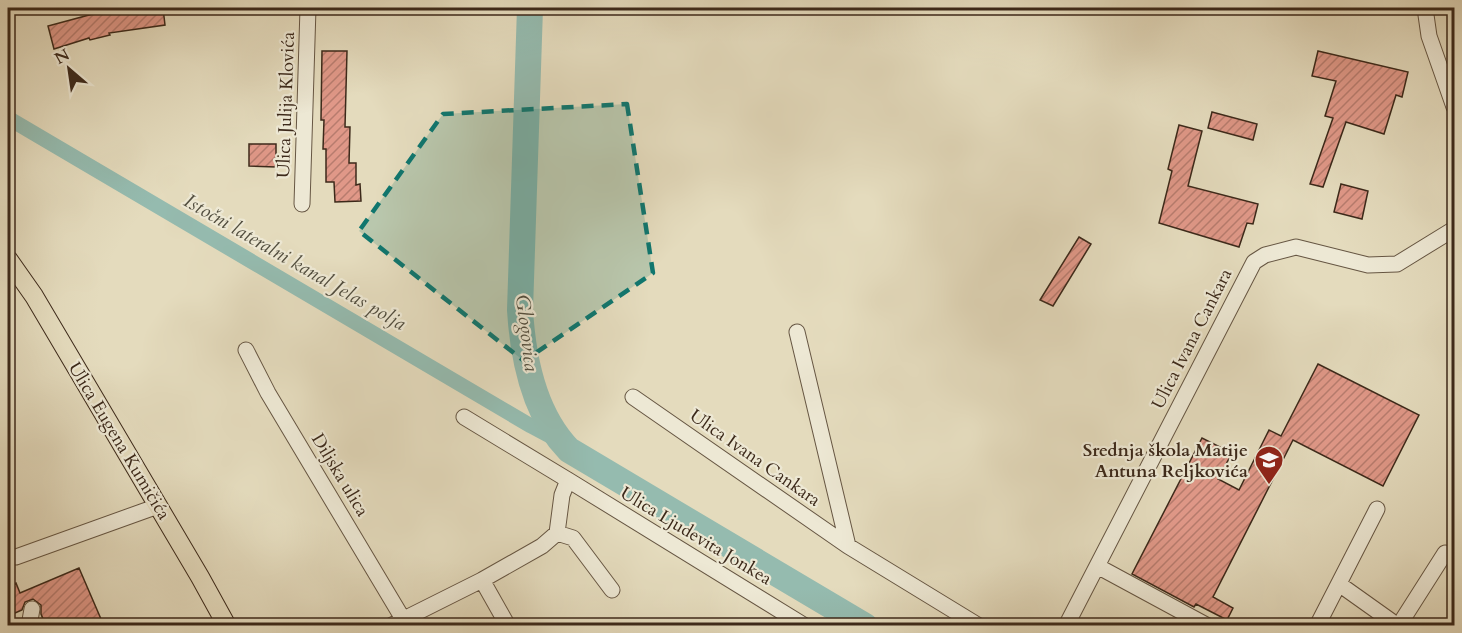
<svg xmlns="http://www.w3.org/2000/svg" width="1462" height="633" font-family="Cardo,serif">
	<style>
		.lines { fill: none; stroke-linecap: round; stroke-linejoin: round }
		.canal { stroke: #95bbaf; stroke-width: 15 }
		.river { stroke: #95bbaf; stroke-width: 26 }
		.building { fill: url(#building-hatch); stroke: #3c291a; stroke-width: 1.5 }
		.minor-casing { stroke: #665643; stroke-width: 17 }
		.major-casing { stroke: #3c291a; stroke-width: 20 }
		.minor { stroke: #ede8d4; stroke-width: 15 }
		.major { stroke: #e4dbbd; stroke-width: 18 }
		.marked { fill: #0f766e; fill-opacity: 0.2; stroke: #0f766e; stroke-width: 4.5; stroke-dasharray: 12 8; stroke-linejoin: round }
		.labels { text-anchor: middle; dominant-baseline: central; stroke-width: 4.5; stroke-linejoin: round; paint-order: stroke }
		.street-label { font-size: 18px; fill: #3c291a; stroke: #ede8d4 }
		.poi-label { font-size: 18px; font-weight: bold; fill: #3c291a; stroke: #ede8d4; text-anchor: end }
		.water-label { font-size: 20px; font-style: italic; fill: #524e3f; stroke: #ede8d4 }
	</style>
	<defs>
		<pattern id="building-hatch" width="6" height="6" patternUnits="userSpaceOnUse" patternTransform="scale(1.5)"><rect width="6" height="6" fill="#e09888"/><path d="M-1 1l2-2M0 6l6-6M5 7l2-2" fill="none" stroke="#b77c6e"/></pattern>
	</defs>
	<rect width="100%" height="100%" fill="#e4dbbd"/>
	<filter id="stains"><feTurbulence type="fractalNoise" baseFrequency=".00333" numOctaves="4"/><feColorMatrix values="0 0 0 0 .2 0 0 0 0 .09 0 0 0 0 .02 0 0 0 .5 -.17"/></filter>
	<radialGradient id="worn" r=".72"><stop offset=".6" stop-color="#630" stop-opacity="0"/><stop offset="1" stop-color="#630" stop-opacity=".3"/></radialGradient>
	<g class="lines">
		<path class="canal" d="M8,118L531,426L561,442"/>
		<path class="river" d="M530,8L520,310C523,359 534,414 569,450L865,626"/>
	</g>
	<path class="building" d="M143,8H163L165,25L109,33L110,35L90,40L89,38L54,49L48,26L104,11L105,13Z
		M322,51H347L345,127H350L349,163H356V185L360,184L361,201L335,202L334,182H326V149H323L324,120H321Z
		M1318,51L1408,72L1402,97L1396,95L1384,134L1346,122L1323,187L1310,184L1333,118L1325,116L1336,81L1312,76Z
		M1212,112L1257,124L1253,140L1208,128Z
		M1179,125L1202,131L1188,186L1258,204L1253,224L1247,223L1239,247L1159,223L1172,171L1168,169Z
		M249,144H276V167L249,166Z
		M1341,184L1368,191L1362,219L1334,212Z
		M1079,237L1091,244L1053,306L1040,300Z
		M1318,364L1419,415L1383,486L1293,440L1213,597L1233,608L1227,620L1196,604L1194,607L1132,574L1202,438L1232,453L1218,479L1239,490L1269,430L1281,436Z
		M79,568L104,626H46L41,614V605L33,599L25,602L22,610L8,616V587L16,583L20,593Z"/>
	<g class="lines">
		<g class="minor-casing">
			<path id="minor" d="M1425,8L1429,36L1454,107
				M302,204L308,8
				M797,332L848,546
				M246,350L268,393L403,619
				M633,397L848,546L979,626
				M464,417L568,480
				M557,533L562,495L568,480L805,626
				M557,533L573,538L612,590
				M16,557L158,506
				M1097,566L1208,626
				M482,580L508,626
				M1339,584L1391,621
				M29,626L32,609
				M390,626L482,580L542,546L557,533
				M1066,626L1254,262L1265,255L1296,247L1368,265L1397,264L1454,229
				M1317,626L1377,509
				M1404,626L1403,619L1445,553"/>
		</g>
		<g class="major-casing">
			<path id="major" d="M8,259L34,296L200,577L227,626"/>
		</g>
		<use href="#minor" class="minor"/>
		<use href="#major" class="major"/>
	</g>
	<path class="marked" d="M627,104L653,273L524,361L359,231L443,114Z"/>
	<defs>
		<g id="school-pin" transform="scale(1.5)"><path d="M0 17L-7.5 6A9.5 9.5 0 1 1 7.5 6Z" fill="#8f2418" stroke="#ede8d4"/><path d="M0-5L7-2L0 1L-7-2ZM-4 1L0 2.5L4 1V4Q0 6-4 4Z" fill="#fff"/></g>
	</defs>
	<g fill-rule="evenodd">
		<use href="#school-pin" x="1269" y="460"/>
	</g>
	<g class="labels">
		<g class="street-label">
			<text transform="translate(286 105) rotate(-88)">Ulica Julija Klovića</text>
			<text transform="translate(1192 339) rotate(-63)">Ulica Ivana Cankara</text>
			<text transform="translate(119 441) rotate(59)">Ulica Eugena Kumičića</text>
			<text transform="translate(755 458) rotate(35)">Ulica Ivana Cankara</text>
			<text transform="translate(340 475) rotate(59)">Diljska ulica</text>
			<text transform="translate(696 536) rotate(31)">Ulica Ljudevita Jonkea</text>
		</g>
		<g class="poi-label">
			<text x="1248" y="450">Srednja škola Matije<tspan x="1248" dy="21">Antuna Reljkovića</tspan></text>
		</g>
		<g class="water-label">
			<text transform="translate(295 262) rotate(30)">Istočni lateralni kanal Jelas polja</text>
			<text transform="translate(527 333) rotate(83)">Glogovica</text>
		</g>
	</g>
	<rect width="1462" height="633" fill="none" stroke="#e4dbbd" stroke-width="30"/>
	<rect x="9" y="9" width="1444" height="615" fill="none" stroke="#3c291a" stroke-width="3"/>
	<rect x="15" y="15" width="1432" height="603" fill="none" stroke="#3c291a" stroke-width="1.5"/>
	<g transform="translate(69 69) rotate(331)" stroke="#ede8d4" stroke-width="4.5" paint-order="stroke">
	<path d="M0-4.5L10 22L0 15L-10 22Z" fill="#3c291a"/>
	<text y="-9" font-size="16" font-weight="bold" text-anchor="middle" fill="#3c291a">N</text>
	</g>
	<rect width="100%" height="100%" filter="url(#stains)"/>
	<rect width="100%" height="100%" fill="url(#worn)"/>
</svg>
